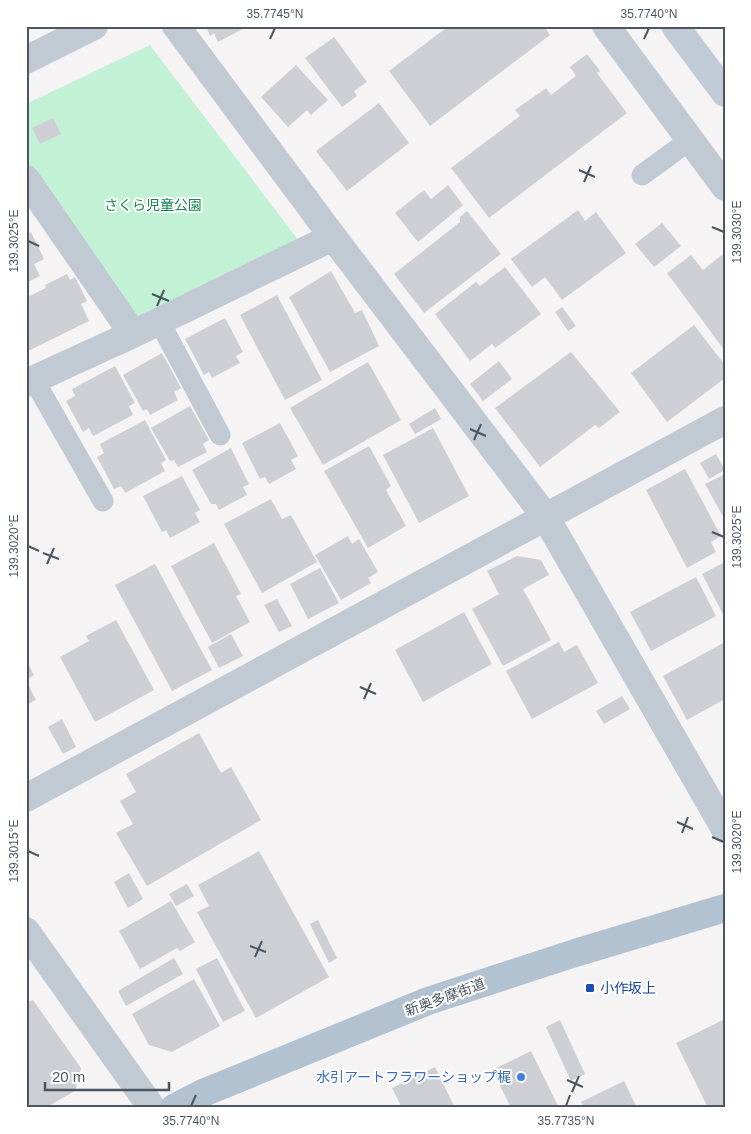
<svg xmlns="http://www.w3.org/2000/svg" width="751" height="1134" font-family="Helvetica,'Noto Sans JP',sans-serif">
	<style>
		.green { fill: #c3f1d5 }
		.building { fill: #cdcfd5 }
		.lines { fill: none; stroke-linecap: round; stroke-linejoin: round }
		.path { stroke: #7ad0a6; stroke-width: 3; stroke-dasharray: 4 2.5; stroke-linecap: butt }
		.lane { stroke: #c1cad2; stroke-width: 21 }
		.street { stroke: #c1cad2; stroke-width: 28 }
		.secondary { stroke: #c1cbd6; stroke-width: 28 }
		.primary { stroke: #b3c2d1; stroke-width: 28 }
		.ticks { fill: none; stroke: #4a5661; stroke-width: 2 }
		.transit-dot { fill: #1a4fb4; stroke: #fff; stroke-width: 2 }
		.shop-dot { fill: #3f7fe0; stroke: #fff; stroke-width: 2 }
		.labels { text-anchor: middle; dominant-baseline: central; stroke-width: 4; stroke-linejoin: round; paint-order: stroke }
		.park-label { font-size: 14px; fill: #17864f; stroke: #fff }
		.transit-label { font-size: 14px; fill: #164399; stroke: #fff; text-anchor: start }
		.street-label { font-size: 14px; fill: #4a5661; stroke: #fff }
		.shop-label { font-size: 14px; fill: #366cbe; stroke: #fff; text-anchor: end }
		.neatline { fill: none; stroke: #4a5661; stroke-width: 2 }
		.ticks-label { font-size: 12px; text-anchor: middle; fill: #4a5661 }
	</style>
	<rect width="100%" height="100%" fill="#f5f3f3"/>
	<path class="green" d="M150,45L305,249L124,327L26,186V104Z"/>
	<path class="building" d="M206,26H248L218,42L214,33L210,36Z
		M449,26H544L550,35L430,126L389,71Z
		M334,37L367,82L354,91L357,96L342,107L305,58Z
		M587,54L600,71L597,73L627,113L489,218L451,168L520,116L515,110L546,88L551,95L576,76L570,67Z
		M296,65L328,100L311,115L307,110L288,127L261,97Z
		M379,103L409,143L347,191L316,151Z
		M53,118L61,134L40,144L32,128Z
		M448,185L463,205L418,242L395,213L424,190L431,199Z
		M578,210L585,221L596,212L626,253L562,300L545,277L532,287L511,259Z
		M467,211L501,254L424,313L394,274L460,222V217Z
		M662,223L681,246L654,267L635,244Z
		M31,232L44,259L34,264L40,276L26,283V235Z
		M691,255L703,270L722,255L725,259V351L667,273Z
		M505,267L541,314L495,348L492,344L470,361L435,314L476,282L480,286Z
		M331,271L355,313L362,310L379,346L330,372L289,297Z
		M67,274L70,280L75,277L87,301L81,304L89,321L26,352V298L46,288L45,285Z
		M277,295L322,380L285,400L240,315Z
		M562,307L576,326L568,331L555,312Z
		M225,318L243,352L236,356L240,363L212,378L209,372L204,375L185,339Z
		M694,325L725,365V378L667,422L631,373Z
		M571,352L620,412L599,428L595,425L540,467L495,408Z
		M162,353L181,388L174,392L178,400L150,415L147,409L143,411L123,375Z
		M499,361L512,379L483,401L470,384Z
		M368,362L401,420L323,465L290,408Z
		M115,366L135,403L129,406L133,415L93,436L89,428L83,432L66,401L75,396L72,389Z
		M190,406L209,440L203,444L207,452L178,467L174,460L170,461L151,428Z
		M435,408L441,419L415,434L409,424Z
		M145,420L166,460L161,463L165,471L125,493L121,486L114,489L97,457L104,453L100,444Z
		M280,423L298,456L291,460L296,469L269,484L265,477L260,479L242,443Z
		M433,428L469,496L419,523L383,455Z
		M369,446L391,486L386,490L406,526L368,548L324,471Z
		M231,448L249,484L243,487L247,495L219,510L216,504H211L192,470Z
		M716,454L725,470L709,479L700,463Z
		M685,469L721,536L711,542L716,552L687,568L646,490Z
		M725,474V520L705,484Z
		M182,476L200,510L195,513L200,522L170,538L166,530L162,532L143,496Z
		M271,499L282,519L291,515L317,562L262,593L224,524Z
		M348,536L352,544L359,539L378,572L368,578L371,583L341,600L315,555Z
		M214,543L241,594L236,596L250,622L212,643L171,566Z
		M517,556L541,560L549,575L523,589L551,640L503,666L472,609L499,594L487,571Z
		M725,562V618L702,574Z
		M155,564L212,670L172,691L115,585Z
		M320,568L339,603L308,619L290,584Z
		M696,577L716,616L651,651L630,612Z
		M277,599L292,626L279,632L264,605Z
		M464,612L492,664L423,702L395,650Z
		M116,620L154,690L95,722L60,657L89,641L86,636Z
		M231,634L243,656L219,668L208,647Z
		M559,642L564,652L577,645L598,683L532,719L506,671Z
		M725,642V699L687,720L663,676Z
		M26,660L34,675L26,680Z
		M26,680L36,700L26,705Z
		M622,696L630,709L604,724L596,711Z
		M62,719L76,747L63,754L48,727Z
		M199,733L221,773L231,767L261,820L147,886L116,833L133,824L120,801L136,792L126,774Z
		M259,851L329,977L256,1018L197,912L209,906L198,885Z
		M129,873L143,899L128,908L114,882Z
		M187,884L194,896L176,906L169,894Z
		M171,901L195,942L180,951L177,948L140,969L119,931Z
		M318,920L337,958L329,963L310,924Z
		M174,958L183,974L126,1006L118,991Z
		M217,958L245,1011L223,1022L196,969Z
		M194,979L220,1026L172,1052L149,1045L132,1014Z
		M26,1000L28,1002L33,1000L81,1068L75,1091L45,1108H26Z
		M725,1019V1107L708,1108L676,1043Z
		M560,1020L585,1074L571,1081L546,1027Z
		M531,1051L559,1108H511L492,1070Z
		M435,1067L455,1108H402L392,1088Z
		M624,1081L637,1108H584L581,1102Z"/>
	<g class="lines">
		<path class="path" d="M723,26L725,28"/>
		<path class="lane" d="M642,175L690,140
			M159,321L220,435
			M34,380L103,501"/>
		<path class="street" d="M176,26L333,237L545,516L725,829
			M606,26L725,187
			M26,60L94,26
			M26,179L133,334
			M26,383L133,334L333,237
			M26,798L725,420
			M26,931L152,1108"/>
		<path class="secondary" d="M675,26L725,93"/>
		<path class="primary" d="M174,1108L203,1093L428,1001L575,953L725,908"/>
	</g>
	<path class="ticks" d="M270,39L275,28M644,39L649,28M579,170L595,177M584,182L591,166M712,227L724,232M28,241L39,246M152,294L169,301M157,306L164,290M470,429L486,436M474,440L481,424M712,532L724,537M28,546L39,551M43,553L59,559M47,564L54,548M360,687L376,694M364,699L371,683M677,822L693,829M682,833L688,817M712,837L724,842M28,851L39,856M250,946L266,952M255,957L262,941M567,1080L583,1087M572,1092L579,1076M191,1106L196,1095M566,1106L570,1095"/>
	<rect class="transit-dot" x="585" y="983" width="10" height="10" rx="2.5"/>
	<circle class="shop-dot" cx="521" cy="1077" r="5"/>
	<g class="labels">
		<g class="park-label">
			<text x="153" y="205">さくら児童公園</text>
		</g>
		<g class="transit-label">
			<text x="600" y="988">小作坂上</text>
		</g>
		<g class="street-label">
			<text transform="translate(445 997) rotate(-20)">新奥多摩街道</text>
		</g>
		<g class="shop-label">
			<text x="511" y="1077">水引アートフラワーショップ梶</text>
		</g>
	</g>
	<rect width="751" height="1134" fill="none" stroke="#ffffff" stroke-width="55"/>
	<path d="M45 1082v8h124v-8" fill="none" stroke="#4a5661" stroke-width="2.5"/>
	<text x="52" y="1082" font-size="15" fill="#4a5661" stroke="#ffffff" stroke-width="4" paint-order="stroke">20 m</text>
	<rect x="28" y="28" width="696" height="1078" class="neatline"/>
	<g class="ticks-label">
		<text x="275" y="18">35.7745°N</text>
		<text x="649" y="18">35.7740°N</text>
		<text transform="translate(737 232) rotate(-90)" y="4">139.3030°E</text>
		<text transform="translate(14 241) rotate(-90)" y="4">139.3025°E</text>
		<text transform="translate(737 537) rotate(-90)" y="4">139.3025°E</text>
		<text transform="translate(14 546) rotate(-90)" y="4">139.3020°E</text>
		<text transform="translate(737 842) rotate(-90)" y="4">139.3020°E</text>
		<text transform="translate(14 851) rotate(-90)" y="4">139.3015°E</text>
		<text x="191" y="1125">35.7740°N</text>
		<text x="566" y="1125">35.7735°N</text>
	</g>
</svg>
